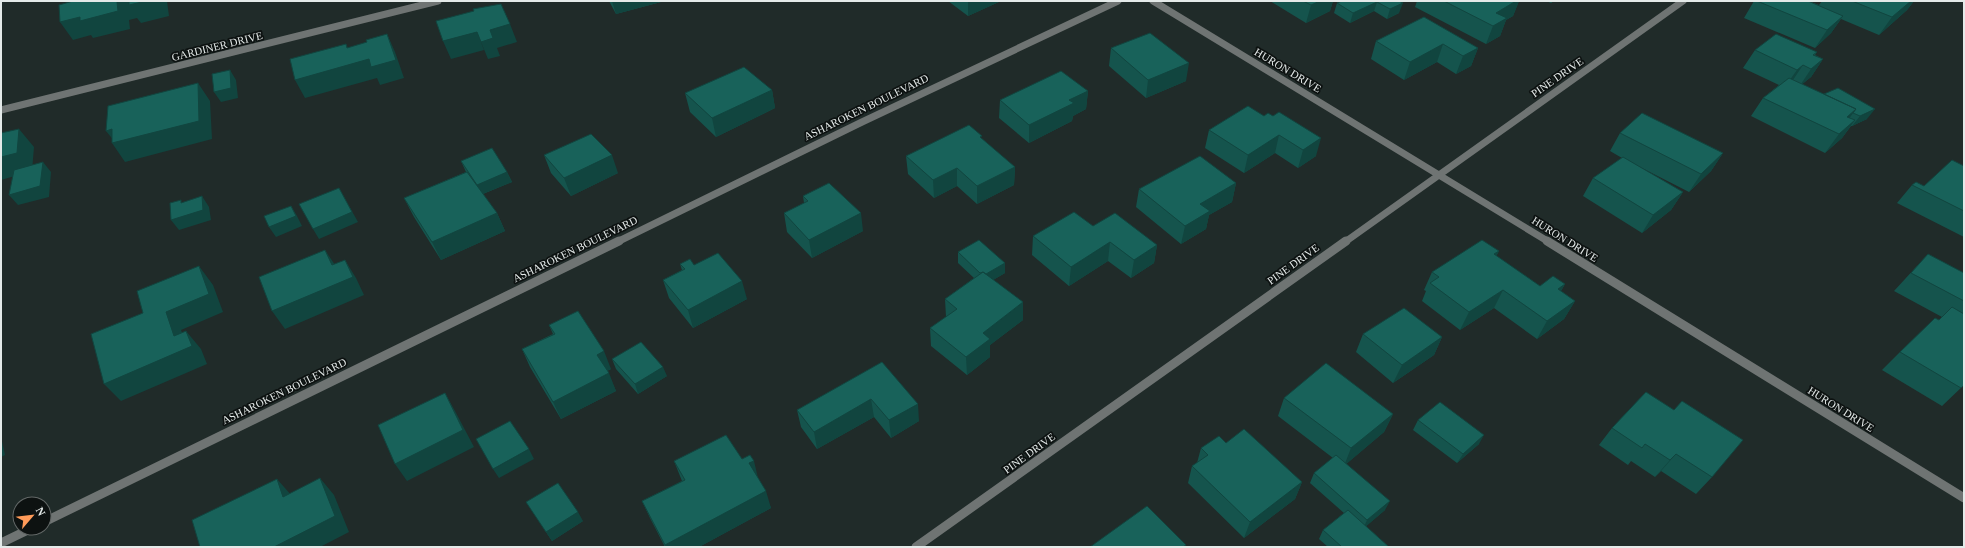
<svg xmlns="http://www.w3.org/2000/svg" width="1965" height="548" font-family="'Times New Roman',serif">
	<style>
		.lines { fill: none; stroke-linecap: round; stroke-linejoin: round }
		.street-far1 { stroke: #6f7473; stroke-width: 7 }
		.street { stroke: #6f7473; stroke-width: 9 }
		.wall { fill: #15544d }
		.shaded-wall { fill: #11453f }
		.building { fill: #18625a; stroke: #11453f }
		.labels { text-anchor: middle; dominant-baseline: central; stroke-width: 3.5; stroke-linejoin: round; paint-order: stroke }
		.street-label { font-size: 11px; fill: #e4eae9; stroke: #0d1211 }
	</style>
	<rect width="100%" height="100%" fill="#202b29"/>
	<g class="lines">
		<path class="street-far1" d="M1153,1L1549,242
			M1,110L438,1
			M617,242L862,122L1118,1
			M1345,242L1683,1"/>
		<path class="street" d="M1547,241L1964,498
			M44,522L619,241
			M1,543L32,528
			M916,547L1346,241"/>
	</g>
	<path class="wall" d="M609,1H661V2L616,14Z
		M948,1H1001L968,16Z
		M1270,1H1333L1330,11L1306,23Z
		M1342,1H1400L1399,13L1387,19L1374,11L1350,23L1334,13L1337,3Z
		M1417,1H1519L1513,16L1506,20L1500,36L1486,44L1415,7Z
		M1546,1H1554L1551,3Z
		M1754,1H1808L1819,5L1822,1H1914L1907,10L1879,35L1841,19L1831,33L1815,48L1744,18Z
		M1424,17L1478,48L1471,66L1456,74L1437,62L1404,80L1371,59L1376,41Z
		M1111,48L1186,81L1146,98L1109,66Z
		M1755,50L1817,52L1815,55L1823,59L1811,77L1802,84L1867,119L1852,126H1851L1842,138L1825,153L1751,116L1763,98L1779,85L1743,68Z
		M772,90L775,108L716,137L690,112L685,93Z
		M1088,91L1086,109L1073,116L1072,121L1029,143L999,118L1000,100Z
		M1248,106L1316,156L1298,168L1275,153L1244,173L1205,148L1209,130Z
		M1620,133L1723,153L1711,171L1689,192L1638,166L1683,192L1671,210L1642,233L1583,196L1593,178L1622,158L1610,151Z
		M982,139L1015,167L1014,185L977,204L957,186L934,198L908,174L906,156Z
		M544,155L618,173L571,196L551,173Z
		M461,161L507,172L512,182L483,194L497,213L505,231L441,260L414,217L404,198L466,172Z
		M1964,166V237L1897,203L1912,185L1924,186Z
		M1236,183L1232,202L1209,215L1206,229L1181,244L1136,207L1139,189Z
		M803,196L863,231L812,258L787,232L784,213L804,203Z
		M1093,226L1157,245L1154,263L1131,278L1108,261L1069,286L1032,255L1033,236Z
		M1499,251L1496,256L1540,286L1565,284L1561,291L1575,301L1564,319L1537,339L1494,308L1460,330L1422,301L1426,291L1424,290L1432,272Z
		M958,252L1005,263V273L993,280L1023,302V320L990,345V357L967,375L931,346L930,328L946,317L945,299L974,278L958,263Z
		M1928,254L1964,273V385L1942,406L1882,370L1900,352L1942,317L1894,291Z
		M680,264L694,265L747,299L693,328L669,298L663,280L682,270Z
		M549,325L611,369L607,371L616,391L561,419L530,367L522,349L553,334Z
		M1363,334L1442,337L1434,355L1393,383L1356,352Z
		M612,359L667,376L638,394L616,369Z
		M882,362L919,421L891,438L874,417L817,449L801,427L797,410Z
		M1646,392L1712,477L1696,494L1661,471L1655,477L1631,461L1628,465L1599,445L1612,428Z
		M1284,398L1393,414L1384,432L1346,464L1385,510L1366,526L1389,547H1328L1319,539L1323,530L1344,513L1310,483L1314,473L1333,458L1278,416Z
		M1418,420L1479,444L1457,463L1413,430Z
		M1226,443L1302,482L1295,499L1244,538L1188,483L1192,466L1197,463L1201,448Z
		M742,459L758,478L771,508L699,547H665L650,518L642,501L682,481L674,461Z
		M526,502L583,521L552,541Z"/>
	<path class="shaded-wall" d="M121,1H167L169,16L141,23L137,18L129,20L130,29L93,38L91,35L73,40L60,22Z
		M612,1H661V2L616,14Z
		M968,1H1001L968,16Z
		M1320,1H1333L1330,11L1306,23L1311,5Z
		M1395,1H1400L1398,5L1403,3L1399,13L1387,19L1390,9Z
		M1516,1H1519L1513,16L1506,20L1500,36L1486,44L1493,26L1496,13Z
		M1911,1H1914L1907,10L1879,35L1892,17Z
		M1377,2L1374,11L1350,23L1353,13Z
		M1843,16L1831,33L1815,48L1827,30Z
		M510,24L517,42L497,48L500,56L488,59L481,42L490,30Z
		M477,32L484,50L451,59L443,41Z
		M387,34L395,52L404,78L380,85L377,78L305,98L295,80L347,48L346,44L355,62Z
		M1443,44L1437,62L1404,80L1410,62Z
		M1478,48L1471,66L1456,74L1463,56Z
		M1823,59L1811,77L1799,87L1811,69Z
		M1189,63L1186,81L1146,98L1148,80Z
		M1803,65L1791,83L1784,88L1797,70Z
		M230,70L236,80L238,98L221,102L214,92Z
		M198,83L210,101L212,139L125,162L112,143L115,142L106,131Z
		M772,90L775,108L716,137L712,118Z
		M1088,91L1086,109L1073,116L1072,121L1029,143V125L1069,100Z
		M1856,109L1843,127L1847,117Z
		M1875,109L1867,119L1852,126L1860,116Z
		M1855,120L1842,138L1825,153L1839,134Z
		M19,129L34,147L32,171L1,180V157Z
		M1279,135L1275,153L1244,173L1248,155Z
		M1321,138L1316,156L1298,168L1303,150Z
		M1723,153L1711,171L1689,192L1701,174Z
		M612,155L618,173L571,196L564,178Z
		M43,162L51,172L49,197L18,205L9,195Z
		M1015,167L1014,185L977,204V186Z
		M957,168V186L934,198L933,180Z
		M507,172L512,182L480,195L476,185Z
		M1236,183L1232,202L1209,215L1206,229L1181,244L1185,226L1200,204Z
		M339,188L358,222L319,239L313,229Z
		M1683,192L1671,210L1642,233L1653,215Z
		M202,196L209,207L211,220L179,230L171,220Z
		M291,206L297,216L302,226L276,237L269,227Z
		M497,213L505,231L441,260L432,242Z
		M861,213L863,231L812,258L809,240Z
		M1110,242L1108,261L1069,286L1071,267Z
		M1157,245L1154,263L1131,278L1134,260Z
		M325,250L337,268L345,260L356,278L364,295L285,329L272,311L332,265Z
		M1499,251L1490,269L1494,254Z
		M1005,263V273L983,286V276Z
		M199,266L213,285L223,312L181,330L188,348L186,331L201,349L207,364L121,401L104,384L166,312Z
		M742,281L747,299L693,328L688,310Z
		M1565,284L1554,302L1558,289Z
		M1503,290L1494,308L1460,330L1469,312Z
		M1575,301L1564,319L1537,339L1547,321Z
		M1023,302V320L990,345V357L967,375L966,357L983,333Z
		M1442,337L1434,355L1393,383L1402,365Z
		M604,351L611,369L604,372L597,355Z
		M663,367L667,376L638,394L635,384Z
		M609,373L616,391L561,419L553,402Z
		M445,393L455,411L474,447L407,481L395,464Z
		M871,399L874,417L817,449L814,432Z
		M918,404L919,421L891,438L889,420Z
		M1393,414L1384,432L1344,466L1351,448Z
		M1484,435L1479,444L1457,463L1463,454Z
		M1,437L5,455L1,457Z
		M529,449L534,459L499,478L493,469Z
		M1676,454L1661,471L1655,477L1670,460Z
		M754,461L758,478L749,463Z
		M320,478L334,495L349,532L320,547H274Z
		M277,479L292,496L283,497Z
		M1302,482L1295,499L1244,538L1250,522Z
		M766,491L771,508L699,547H666L665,545Z
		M1390,501L1385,510L1363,529L1367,520Z
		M578,512L583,521L552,541L546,532Z"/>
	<path class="building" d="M73,1H121L117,2L118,11L80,21V17L60,22L59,5Z
		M129,1H146L129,5Z
		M1303,1H1320L1311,5Z
		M1342,1H1399L1403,3L1390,9L1377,2L1353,13L1337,3Z
		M1444,1H1516L1496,13L1507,18L1493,26Z
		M1757,1H1808L1843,16L1827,30Z
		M1852,1H1911L1892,17Z
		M501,4L510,24L490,30L493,38L481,42L477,32L443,41L436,21L474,11L473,9Z
		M1424,17L1478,48L1463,56L1443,44L1410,62L1376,41Z
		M1150,33L1189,63L1148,80L1111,48Z
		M387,34L396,60L371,67L369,59L295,80L290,59L346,44L347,48L367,42L366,40Z
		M1776,34L1817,52L1813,55L1823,59L1811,69L1803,65L1797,70L1755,50Z
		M744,67L772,90L712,118L685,93Z
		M230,70L231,88L214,92L212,74Z
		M1061,71L1088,91L1069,100L1074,103L1029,125L1000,100Z
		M1789,78L1856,109L1847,117L1855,120L1839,134L1763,98Z
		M198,83L199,121L112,143V129L106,131L108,106Z
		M1838,88L1875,109L1860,116L1853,113L1856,109L1824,94Z
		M1248,106L1264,116L1268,113L1273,116L1279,112L1321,138L1303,150L1279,135L1248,155L1209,130Z
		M1642,113L1723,153L1701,174L1620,133Z
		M969,125L982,136L980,137L1015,167L977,186L957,168L933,180L906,156Z
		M19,129L17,153L1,157V133Z
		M591,134L612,155L564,178L544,155Z
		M492,148L507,172L477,185L461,161Z
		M1200,156L1236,183L1200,204L1210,211L1185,226L1139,189Z
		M1623,157L1683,192L1653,215L1593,178Z
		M1952,160L1964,166V211L1912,185L1916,182L1924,186Z
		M43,162L40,186L9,195L14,170Z
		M467,172L497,213L432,242L404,198Z
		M829,183L861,213L809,240L784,213L808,201L803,196Z
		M339,188L352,212L313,229L299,204Z
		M202,196L203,210L171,220L170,203L181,200V203Z
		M291,206L296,216L269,227L264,216Z
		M1074,212L1093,226L1115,213L1157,245L1134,260L1110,242L1071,267L1033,236Z
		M979,240L1005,263L986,274L983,272L980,273L958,252Z
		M1482,240L1499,251L1494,254L1540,286L1553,276L1565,284L1558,289L1575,301L1547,321L1503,290L1469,312L1430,283L1439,277L1432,272Z
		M325,250L332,265L345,260L353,277L272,311L259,277Z
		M718,253L742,281L688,310L663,280L685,269L680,264L690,259L694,265Z
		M1928,254L1964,273V301L1911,273Z
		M199,266L209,294L166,312L174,336L186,331L192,346L104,384L91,334L143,313L137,291Z
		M983,272L1023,302L983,333L990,339L966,357L930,328L957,309L945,299Z
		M1952,307L1964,314V385L1961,388L1900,352L1935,318L1939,320Z
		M1404,308L1442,337L1402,365L1363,334Z
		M578,311L604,351L597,355L609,373L553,402L522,349L555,334L549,325Z
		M641,342L663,367L635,384L612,359Z
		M882,362L918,404L889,420L871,399L814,432L797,410Z
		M1326,363L1393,414L1351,448L1284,398Z
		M1646,392L1674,410L1682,401L1743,440L1712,477L1676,454L1670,460L1645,444L1642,448L1612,428Z
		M445,393L463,430L395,464L378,425Z
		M1440,402L1484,435L1463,454L1418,420Z
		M510,421L529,449L493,469L476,439Z
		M1244,429L1302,482L1250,522L1192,466L1208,455L1201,448L1219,436L1226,443Z
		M726,435L742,459L750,455L754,461L749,463L766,491L665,545L642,501L685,480L674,461Z
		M1336,455L1390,501L1367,520L1314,473Z
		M320,478L335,516L274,547H200L192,520L277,479L283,497Z
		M558,483L578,512L546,532L526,502Z
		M1147,506L1186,545L1183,547H1090Z
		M1348,510L1389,547H1342L1323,530Z"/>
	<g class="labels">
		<g class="street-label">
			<text transform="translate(217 46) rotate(-14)">GARDINER DRIVE</text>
			<text transform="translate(1288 70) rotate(31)">HURON DRIVE</text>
			<text transform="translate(1557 77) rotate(-35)">PINE DRIVE</text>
			<text transform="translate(866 107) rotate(-26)">ASHAROKEN BOULEVARD</text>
			<text transform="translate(1565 239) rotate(32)">HURON DRIVE</text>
			<text transform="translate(575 249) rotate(-26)">ASHAROKEN BOULEVARD</text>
			<text transform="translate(1293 264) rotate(-36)">PINE DRIVE</text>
			<text transform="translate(284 391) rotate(-26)">ASHAROKEN BOULEVARD</text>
			<text transform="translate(1841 409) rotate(32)">HURON DRIVE</text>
			<text transform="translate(1029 453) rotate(-36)">PINE DRIVE</text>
		</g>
	</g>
	<rect width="1965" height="548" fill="none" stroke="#e4eae9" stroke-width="4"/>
	<g transform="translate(32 516) rotate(62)"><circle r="19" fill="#0d1211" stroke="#636867"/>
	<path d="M0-3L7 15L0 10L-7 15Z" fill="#ff9b59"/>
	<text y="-6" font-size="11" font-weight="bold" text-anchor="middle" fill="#e4eae9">N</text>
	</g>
</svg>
